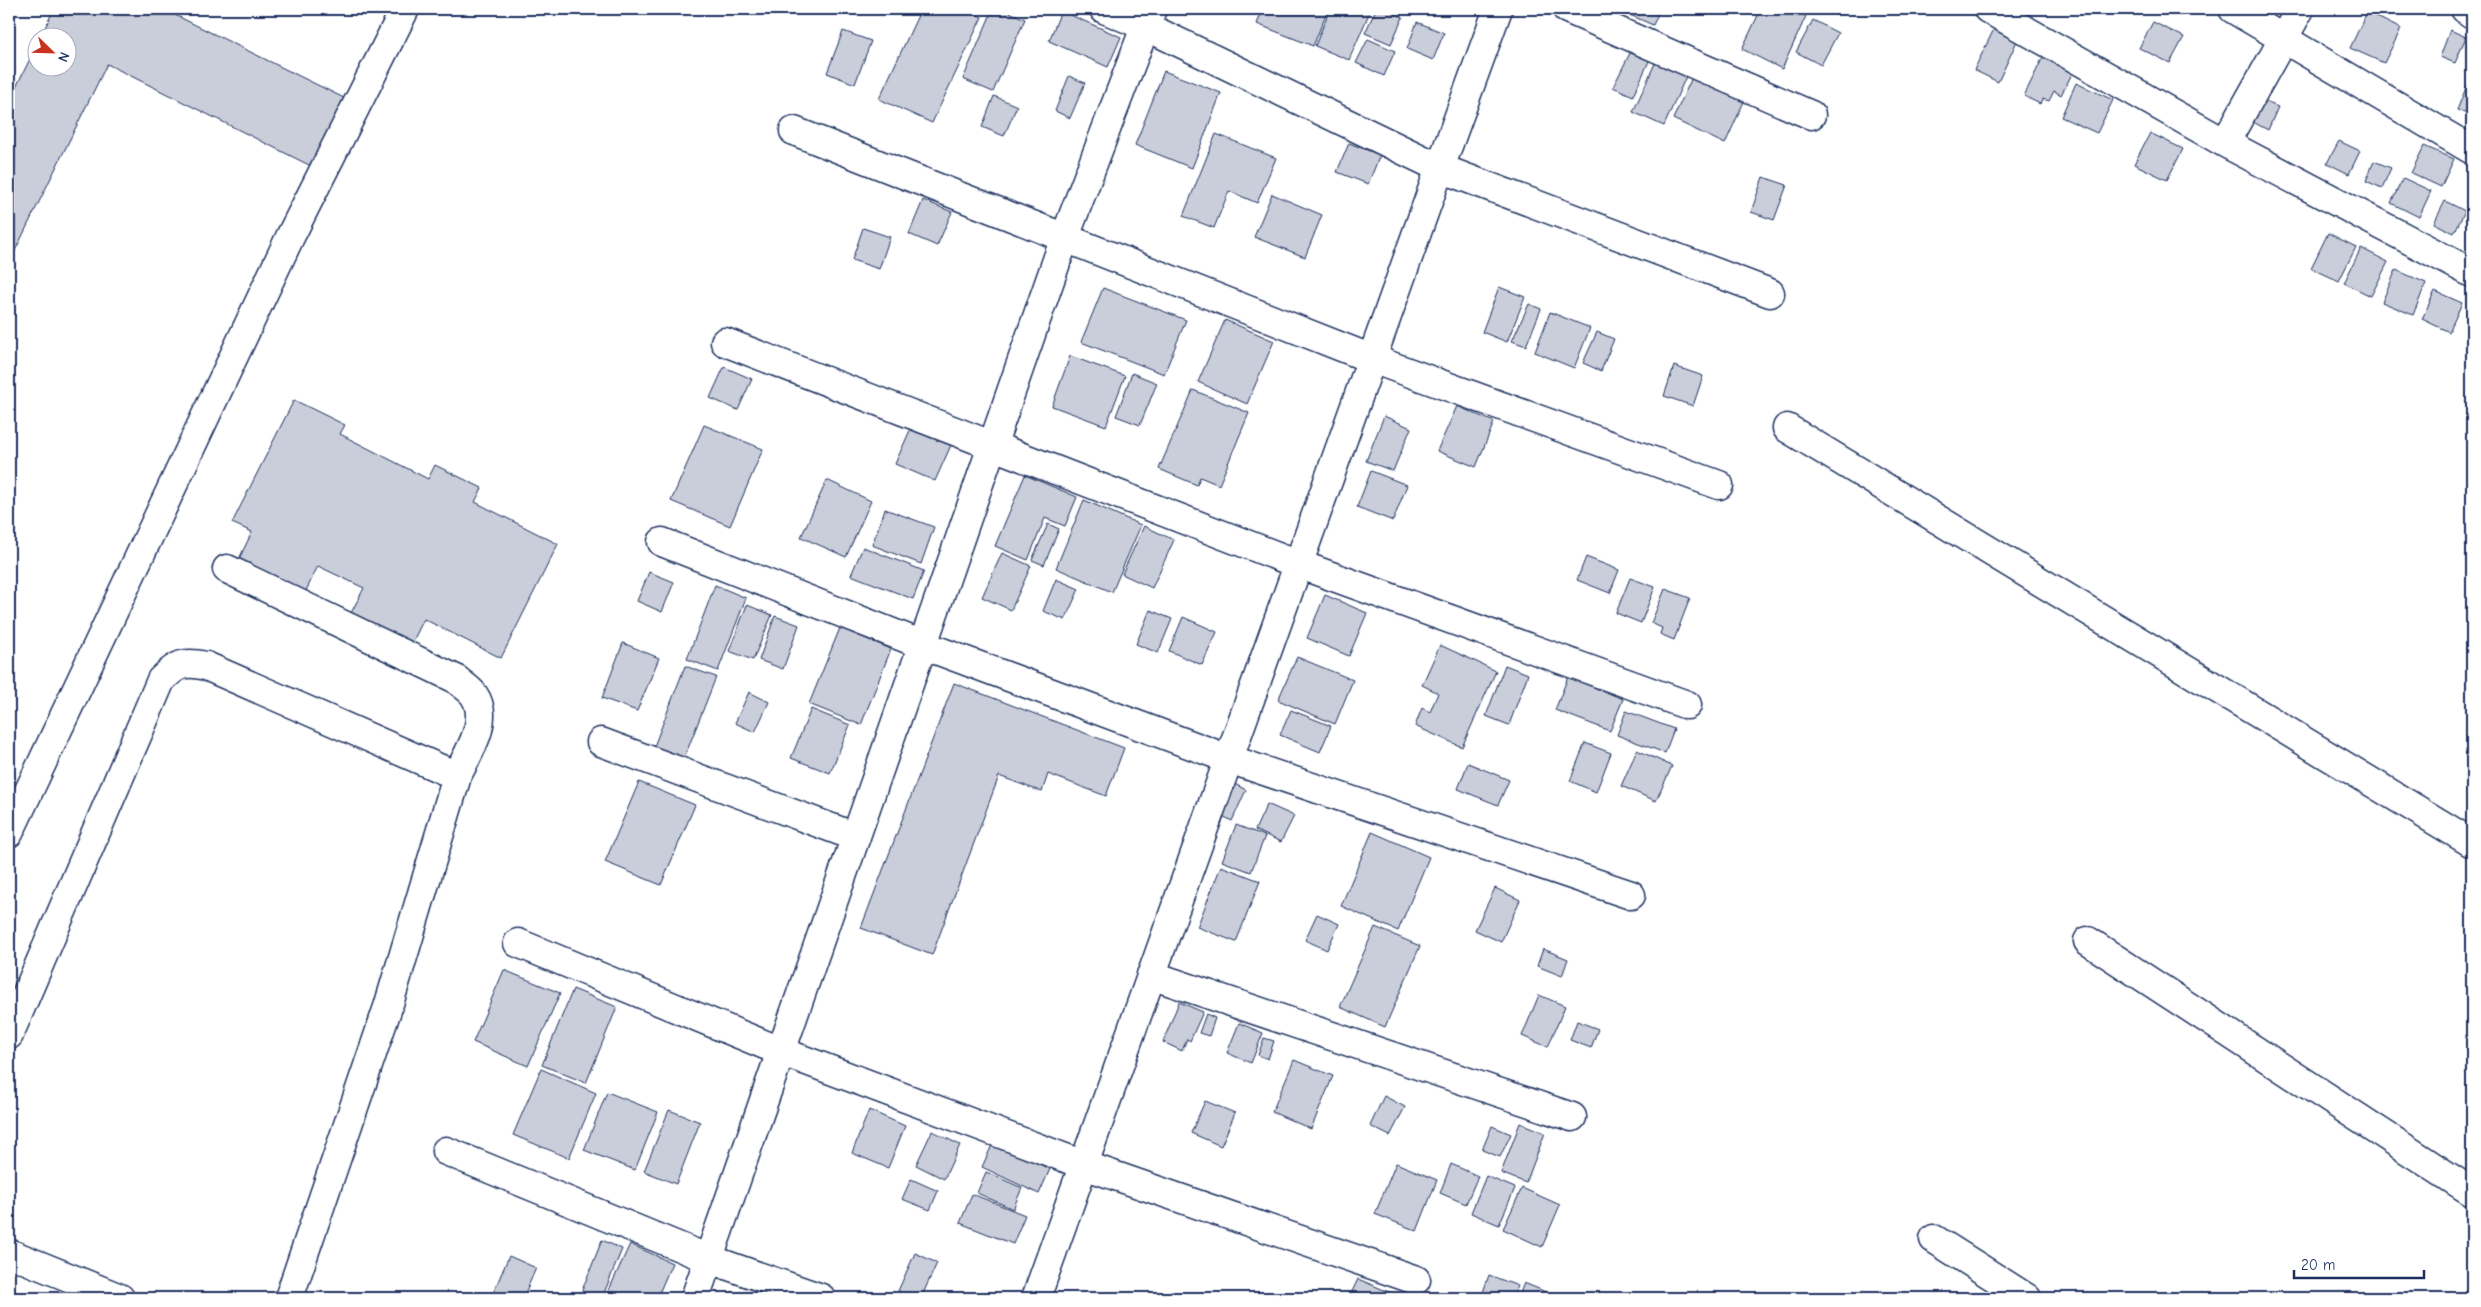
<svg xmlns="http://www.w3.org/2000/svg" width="2481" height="1307" font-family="'Comic Neue',sans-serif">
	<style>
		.building { fill: #caceda; stroke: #1b2f5e }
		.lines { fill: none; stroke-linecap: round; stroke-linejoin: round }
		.minor-casing { stroke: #1b2f5e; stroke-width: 31 }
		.minor { stroke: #fff; stroke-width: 28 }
	</style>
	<rect width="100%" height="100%" fill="#fff"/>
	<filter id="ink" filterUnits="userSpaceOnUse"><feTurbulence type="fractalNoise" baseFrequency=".02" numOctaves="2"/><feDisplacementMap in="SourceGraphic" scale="10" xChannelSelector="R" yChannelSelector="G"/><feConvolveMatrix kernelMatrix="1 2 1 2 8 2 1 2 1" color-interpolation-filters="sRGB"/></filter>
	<g filter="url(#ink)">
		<path class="building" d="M54,9H163L348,100L315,168L107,64L9,263V101L38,43V68H68V38H40Z
			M921,9H964L982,17L932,123L879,99Z
			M993,9H1002L1025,19L993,92L963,79Z
			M1263,9H1328L1313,46L1257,24Z
			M1330,9H1371L1349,60L1315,46Z
			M1376,9H1384L1403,17L1391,44L1365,33Z
			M1616,9H1660L1653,25Z
			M1761,9H1790L1806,16L1782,69L1742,49Z
			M1061,11L1121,37L1108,67L1049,41Z
			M2367,12L2401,29L2384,63L2350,48Z
			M1813,20L1838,33L1821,65L1796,52Z
			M1417,22L1444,33L1433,60L1407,49Z
			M2153,22L2184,37L2170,63L2139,48Z
			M1994,29L2017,41L1998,82L1974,70Z
			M2450,30L2466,37L2455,63L2440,57Z
			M843,31L871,41L855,84L827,73Z
			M1368,39L1395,51L1384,76L1356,63Z
			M1632,49L1650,59L1633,96L1613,87Z
			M2044,55L2074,70L2061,95L2054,91L2049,101L2043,99L2040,104L2024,96Z
			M1656,61L1687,74L1664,126L1633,112Z
			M1164,71L1221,93L1192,168L1135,145Z
			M1694,73L1746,97L1725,144L1673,119Z
			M1069,76L1085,83L1070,118L1055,111Z
			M2470,78L2472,79V116L2457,110Z
			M2076,83L2113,100L2097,133L2061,117Z
			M994,96L1017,106L1004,136L982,127Z
			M2263,101L2278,107L2268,130L2253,122Z
			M2150,133L2183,149L2167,180L2134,164Z
			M1216,134L1276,158L1257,203L1229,191L1214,228L1183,216Z
			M2339,141L2360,151L2349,174L2327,163Z
			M1349,143L1380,155L1368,184L1337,172Z
			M2424,146L2454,159L2441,187L2411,173Z
			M2374,161L2391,168L2382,188L2366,181Z
			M1763,177L1787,185L1774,220L1751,212Z
			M2403,178L2431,191L2419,217L2391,203Z
			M1272,194L1322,215L1305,257L1254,237Z
			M923,200L952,212L937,246L909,234Z
			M2445,201L2465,211L2454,233L2434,223Z
			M863,228L890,237L879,269L852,260Z
			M2328,233L2356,247L2339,281L2311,268Z
			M2361,248L2388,262L2371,296L2344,283Z
			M2396,270L2426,283L2413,315L2382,302Z
			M1499,287L1525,297L1507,342L1482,332Z
			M1103,288L1186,320L1164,374L1081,342Z
			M2435,291L2462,303L2449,332L2422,319Z
			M1529,304L1541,309L1526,346L1512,341Z
			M1550,312L1590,328L1574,368L1535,352Z
			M1225,320L1274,341L1247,404L1198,382Z
			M1597,332L1614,339L1601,371L1583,363Z
			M1070,356L1125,376L1106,426L1052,406Z
			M1674,366L1703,376L1693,406L1664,396Z
			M724,367L752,379L738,410L710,398Z
			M1132,373L1157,383L1140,425L1116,416Z
			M1193,390L1249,413L1219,485L1200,477L1197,485L1159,469Z
			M294,400L345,425L340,434L428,479L435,465L482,488L475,502L558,544L501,658L424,619L412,643L351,613L364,588L318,566L304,595L238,561L252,532L232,523Z
			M1457,406L1494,422L1476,467L1437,451Z
			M1384,416L1411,428L1393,471L1366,461Z
			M704,425L763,449L730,526L671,501Z
			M911,428L951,445L935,481L895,464Z
			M1371,471L1407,485L1393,521L1357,507Z
			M1025,475L1077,497L1065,526L1045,518L1028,560L995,546Z
			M827,480L871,501L846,557L801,537Z
			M1084,500L1141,525L1112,592L1056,568Z
			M885,509L934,527L921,564L872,545Z
			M1048,524L1059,529L1044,565L1032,560Z
			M1144,526L1174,540L1152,588L1122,574Z
			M863,547L924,571L913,599L851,575Z
			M1002,553L1031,566L1011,610L982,597Z
			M1586,557L1619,570L1610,593L1577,580Z
			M649,572L674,582L662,612L637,601Z
			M1630,578L1655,587L1641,623L1616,613Z
			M1056,579L1079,589L1065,620L1043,611Z
			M715,585L746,598L718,671L687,659Z
			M1665,589L1690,598L1674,640L1660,634L1662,628L1651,623Z
			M1325,595L1367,613L1349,656L1307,638Z
			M747,605L772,615L753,660L729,651Z
			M1150,610L1172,619L1158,653L1136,644Z
			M775,616L799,625L783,669L759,660Z
			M1183,617L1217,632L1202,665L1169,651Z
			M840,628L891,649L861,725L809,704Z
			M623,643L659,658L637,711L602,698Z
			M1440,645L1496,671L1462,747L1415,726L1422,708L1430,712L1438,693L1422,685Z
			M1297,657L1353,680L1335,724L1278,700Z
			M1505,665L1528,674L1509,725L1486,716Z
			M685,666L716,677L683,761L653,749Z
			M1568,677L1623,699L1610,731L1555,710Z
			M954,683L1124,748L1106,796L1048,774L1042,792L999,776L932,955L861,928Z
			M749,692L769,702L755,732L735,723Z
			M811,709L850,725L830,773L791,758Z
			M1291,710L1331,726L1320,752L1280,735Z
			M1626,711L1674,729L1665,753L1617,735Z
			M1585,743L1611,753L1596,792L1570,781Z
			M1637,750L1672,766L1656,801L1621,786Z
			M1468,763L1509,780L1498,805L1458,789Z
			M639,782L695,805L661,885L605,862Z
			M1233,783L1246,790L1232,821L1219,814Z
			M1267,804L1294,816L1281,842L1255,830Z
			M1236,825L1265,836L1251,872L1222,861Z
			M1372,832L1429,857L1398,931L1341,906Z
			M1221,866L1260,881L1236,942L1197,927Z
			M1495,888L1520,900L1501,942L1475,930Z
			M1317,914L1339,924L1327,950L1305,940Z
			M1375,927L1420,946L1385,1027L1340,1007Z
			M1543,949L1568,959L1562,976L1537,966Z
			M504,970L560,993L528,1066L473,1042Z
			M573,989L617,1007L586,1083L542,1065Z
			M1539,995L1565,1006L1548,1047L1522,1036Z
			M1179,1002L1203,1012L1190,1041L1187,1039L1182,1051L1163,1042Z
			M1206,1014L1215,1018L1209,1036L1199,1033Z
			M1577,1021L1598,1029L1591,1048L1570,1040Z
			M1239,1023L1263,1033L1251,1063L1227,1053Z
			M1264,1038L1274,1041L1268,1059L1258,1055Z
			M1294,1060L1333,1076L1311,1129L1272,1112Z
			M541,1069L596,1093L569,1158L513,1135Z
			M607,1092L658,1112L635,1170L584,1150Z
			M1384,1096L1405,1107L1390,1136L1370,1126Z
			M1205,1101L1235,1113L1221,1146L1191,1133Z
			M669,1110L700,1122L676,1184L644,1171Z
			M869,1110L905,1126L888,1168L852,1153Z
			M1520,1123L1545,1133L1526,1183L1501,1173Z
			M1492,1126L1511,1134L1500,1157L1482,1150Z
			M932,1131L960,1145L944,1179L916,1165Z
			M993,1143L1050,1169L1039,1194L982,1167Z
			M1396,1163L1437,1180L1417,1231L1375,1214Z
			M1451,1164L1478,1176L1466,1204L1440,1193Z
			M986,1172L1022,1188L1013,1209L977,1193Z
			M1486,1176L1515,1188L1499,1225L1471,1213Z
			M911,1179L938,1191L930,1210L902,1199Z
			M1522,1188L1560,1205L1542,1247L1503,1229Z
			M972,1194L1025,1215L1013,1244L960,1223Z
			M602,1240L622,1249L602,1298H579Z
			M630,1244L672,1263L657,1298H623L608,1292Z
			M915,1253L937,1263L921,1298H913L898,1291Z
			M509,1256L536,1268L523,1298H491Z
			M1489,1275L1518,1286L1513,1298H1481Z
			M1358,1279L1403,1298H1349Z
			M1524,1283L1546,1292L1543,1298H1518Z
			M732,1292L750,1298H729Z"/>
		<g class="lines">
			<g class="minor-casing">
				<path id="minor" d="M1104,9L1145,26L1440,168L1498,9
					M1567,9L1811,115
					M1988,9L2225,143
					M2233,9L2472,150
					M2300,9L2225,143L2472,273
					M2465,9L2472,14
					M794,131L1372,359L1719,485
					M725,342L1298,564L1687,705
					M1787,428L2472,843
					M662,542L923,645L1229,759L1631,895
					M227,569L456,679C461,684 470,689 474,695C491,720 468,753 457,776
					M601,742L856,837
					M9,833L290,237L405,9
					M2088,941L2472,1192
					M518,943L780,1051L1084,1165L1416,1280
					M1151,975L1572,1117
					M9,1035L161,680C177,664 184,661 206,666L457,776L388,1007L289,1298
					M446,1151L709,1259L821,1298
					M1934,1239L2027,1298
					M9,1253L120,1298
					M695,1298L1065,237L1152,9
					M1036,1298L1440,168L1770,293"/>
			</g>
			<use href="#minor" class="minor"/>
		</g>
	</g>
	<rect width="2481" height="1307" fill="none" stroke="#fff" stroke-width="30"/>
	<rect x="15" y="15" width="2451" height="1277" fill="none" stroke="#1b2f5e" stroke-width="2" filter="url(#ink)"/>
	<g transform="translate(52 52) rotate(113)"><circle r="24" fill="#ffffff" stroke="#a4acbf"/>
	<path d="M0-4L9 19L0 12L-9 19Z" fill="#c8321e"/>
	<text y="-8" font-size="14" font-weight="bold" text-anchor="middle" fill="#1b2f5e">N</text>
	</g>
	<path d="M2294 1270v8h130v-8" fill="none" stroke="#1b2f5e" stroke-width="2.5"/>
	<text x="2301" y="1270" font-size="15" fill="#1b2f5e" stroke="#ffffff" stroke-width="4" paint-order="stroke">20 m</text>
</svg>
